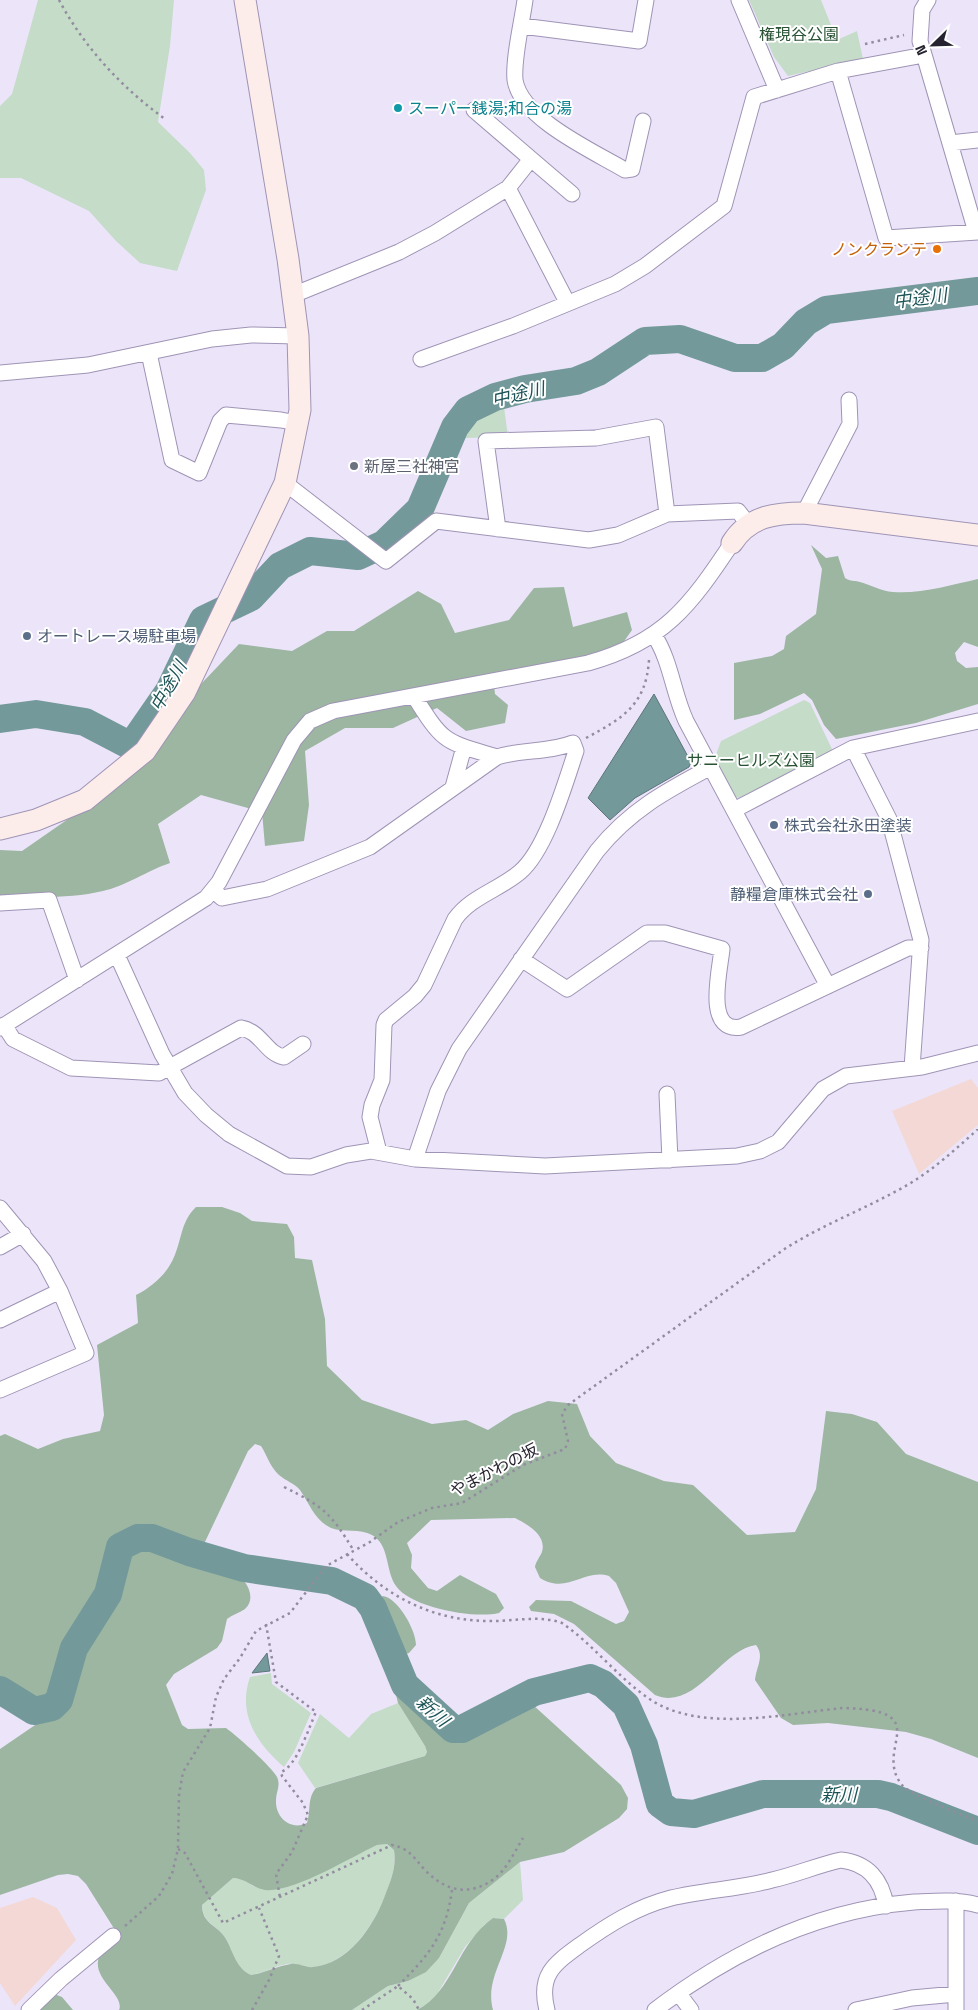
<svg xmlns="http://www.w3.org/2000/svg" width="978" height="2010" font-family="'Space Grotesk','Noto Sans JP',sans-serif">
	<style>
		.industrial { fill: #f3d8d5 }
		.green { fill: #c5dcc9 }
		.forest { fill: #9cb6a1; fill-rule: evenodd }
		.water { fill: #73999b; stroke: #5c757b }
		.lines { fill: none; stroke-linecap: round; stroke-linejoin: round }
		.river { stroke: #73999b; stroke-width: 28 }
		.street-casing { stroke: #9f94b5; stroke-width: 17 }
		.secondary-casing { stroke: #9f94b5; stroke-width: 23 }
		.path { stroke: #928c9e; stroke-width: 2.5; stroke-dasharray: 2.5 4; stroke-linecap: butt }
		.street { stroke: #fff; stroke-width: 15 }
		.secondary { stroke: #fcedeb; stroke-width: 21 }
		.culture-dot { fill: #0f9aa8; stroke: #fff; stroke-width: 2 }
		.food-dot { fill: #e8710a; stroke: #fff; stroke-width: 2 }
		.worship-dot { fill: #6b7280; stroke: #fff; stroke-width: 2 }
		.service-dot { fill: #5c6f8a; stroke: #fff; stroke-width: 2 }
		.labels { text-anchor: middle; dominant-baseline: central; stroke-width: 4; stroke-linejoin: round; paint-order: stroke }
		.park-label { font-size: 16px; fill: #285233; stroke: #fff }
		.culture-label { font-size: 16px; fill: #0d838f; stroke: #fff; text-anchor: start }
		.food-label { font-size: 16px; fill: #c56008; stroke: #fff; text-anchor: end }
		.worship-label { font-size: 16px; fill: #5b616d; stroke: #fff; text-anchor: start }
		.service-label { font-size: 16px; fill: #4e5e75; stroke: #fff; text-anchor: start }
		.street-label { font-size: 16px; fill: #26222f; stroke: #fff }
		.water-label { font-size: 18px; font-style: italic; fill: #1c5457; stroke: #fff }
	</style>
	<rect width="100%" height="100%" fill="#ece5fa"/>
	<path class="industrial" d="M971,1079L978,1088V1125L919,1174L892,1111Z
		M33,1897L57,1908L76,1940L15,2006L0,1983V1908Z"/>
	<path class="green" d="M38,0H174L170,46L158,122L190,153L204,170L206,190L177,271L140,263L116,241L89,211L21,178H0V106L12,94Z
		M749,0H821L837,40L857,31L863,59L788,76L774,57Z
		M503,399L508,437L464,438L463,430L496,401Z
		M804,700L810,703L832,749L828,755L742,799L733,796L714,760L721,741Z
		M271,1673L272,1684L311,1713L294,1752L284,1767C257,1744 237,1714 250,1677Z
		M398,1703L425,1746L427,1752L425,1756L315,1788L298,1763L320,1714L349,1738L371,1714Z
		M387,1844L394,1850C397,1868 390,1882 384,1898C373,1927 348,1963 314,1967C305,1968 297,1963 287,1964C275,1966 264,1973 251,1975C235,1968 233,1949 224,1936C216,1925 203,1923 202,1905L233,1878L244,1879L253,1886L280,1889L297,1883L377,1845Z
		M520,1862L523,1900L504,1919L493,1918L485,1924L465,1947L433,2001L417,2010H352L388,1986L408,1981L439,1958L469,1903Z"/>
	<path class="forest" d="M811,545L826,558L838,556L845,578C851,582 854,580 860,582C871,585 881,591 893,592C921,594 951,585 978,579V647L964,642L955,653L957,661L966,668L978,667V704L916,723L836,739L824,725L812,700L804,693L760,714L734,720V663L772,656L784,649L786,636L816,614L822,569Z
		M564,587L573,627L627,612L632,630L620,647L581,658L493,677L495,694L508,705L505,723L466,731L437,708L393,728H345L305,751L309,805L304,841L265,846L262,812L201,795L158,824L170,863C149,870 123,887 103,891C70,899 34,897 0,896V850L22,851L120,783L164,741L202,683L239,644L292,651L327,631H354L418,591L441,604L455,633L509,620L534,588Z
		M196,1207H222L240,1213L252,1221L287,1224L294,1237L295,1258L312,1260L325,1319L327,1366L362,1400L432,1424L466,1420L488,1430L513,1414L548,1401L577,1404L590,1436L616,1463L664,1481L693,1485L747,1535L795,1532L816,1489L826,1411L852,1414L877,1422L906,1454L978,1482V1758L931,1739L906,1732L828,1723L793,1725L781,1718L755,1680C756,1667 765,1656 756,1645C722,1649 695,1712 655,1695L574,1624L554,1614L531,1611L529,1607L536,1600L571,1601L616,1624L624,1621L629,1612L616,1583L609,1576C583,1568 568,1595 540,1578L535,1567C536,1561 540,1557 542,1552C547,1535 527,1524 515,1518L431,1520L407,1543L412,1555L411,1568L428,1588L437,1591L460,1575L496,1594L504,1608L499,1613C475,1619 411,1608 396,1586C385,1570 390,1545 372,1535C360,1528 344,1533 331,1528C314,1520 310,1504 300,1490C294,1483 286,1481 279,1475C270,1467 267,1455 261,1446L255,1444L248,1451L204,1544C179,1555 161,1519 121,1538L113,1550L103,1591L68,1645L54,1697L38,1706L15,1694L0,1683V1436L5,1434L38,1449L63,1439L100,1431L104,1415L97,1345L138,1323L136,1295C152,1287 167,1274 174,1257C182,1239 181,1221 196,1207Z
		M145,1543L233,1571C245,1578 258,1597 245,1609C239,1613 232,1615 227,1619L222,1641L217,1648L174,1674L166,1685L182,1725L188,1729L226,1728C237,1736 271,1766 277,1777C281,1786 276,1792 276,1800C275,1818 291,1831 307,1823C311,1811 307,1798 316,1788L425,1756L427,1752L425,1746L398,1703L396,1695L399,1693L407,1696L446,1733C473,1743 503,1703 532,1704L621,1785L628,1798L627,1809L619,1818L564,1852L520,1862L469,1903L439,1958L426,1972L408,1981L388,1986L352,2010H119C125,1996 95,1981 98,1961C99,1951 109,1939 115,1930L86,1884L78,1876L68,1874L58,1875L0,1895V1749L60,1708L64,1703L82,1643L113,1596L125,1550L132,1546ZM387,1844L394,1850C397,1868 390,1882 384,1898C373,1927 348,1964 313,1967C306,1968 299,1963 291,1964C277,1966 265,1973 251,1975C235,1968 233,1949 224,1936C216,1925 202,1923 202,1905L233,1878C245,1878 253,1888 265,1890C293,1893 351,1857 377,1845Z
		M383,1596C398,1598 416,1630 416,1645L409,1653L403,1655C394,1652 377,1609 379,1599Z
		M493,1918L504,1919C518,1946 483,1973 493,2010H417C453,1992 457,1943 493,1918Z
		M54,1994L62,1997L73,2010H36Z"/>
	<path class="water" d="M654,694L691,762L689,767L635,798L610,820L588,798Z
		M267,1653L270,1671L252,1673Z"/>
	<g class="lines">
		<path class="river" d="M0,719L36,714L85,722L131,746L169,691L203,620L251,597L280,566L310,551L358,556L384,544L420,509L455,427L468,410L495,397L525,389L576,381L598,372L645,341L680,339L735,358H762L783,346L806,322L826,310L978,291
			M0,1690L34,1711L52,1707L59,1700L74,1648L108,1594L120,1547L138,1538H152L189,1552L244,1568L332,1581L365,1597L373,1608L405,1685L453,1729H462L534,1692L590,1678L603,1684L626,1705L644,1745L660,1804L671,1812L694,1814L763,1794H878L891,1797L978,1831"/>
		<g class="street-casing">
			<path id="street" d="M525,0C522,22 513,59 515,80C521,119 595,152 625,170L632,169L643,121
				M739,0L777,90
				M928,0L922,10L920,41L976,232
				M522,26L639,41L646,0
				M838,71L924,55
				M474,110L531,159L508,188
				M950,143L978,140
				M531,159L572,194
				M293,295L399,252L435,233L508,188L567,302
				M149,353L172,460L199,473L220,421L226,415L281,420L297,423
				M421,359L513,326L615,284L645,266L724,206L754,97L838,71L886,238L978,232
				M0,373L88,365L212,339L251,335L298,336
				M285,483L386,561L436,521L589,540L618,535L667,514L738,511L749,525
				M804,513L850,424L849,400
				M498,529L486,441L596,438L656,427L667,514
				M654,635C671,661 673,693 686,721L828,986
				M414,696C444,744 444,741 497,757
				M853,748L889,819L921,940L912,1068
				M453,787L464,747
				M734,810L853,748L978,721
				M214,891L222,898L267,889L370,847L497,757C522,749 548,753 573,743L576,751C565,784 546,850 520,872C499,890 472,896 455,919L424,985L415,996L386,1020L384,1025L382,1080L372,1105L370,1117L379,1152
				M0,903L49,900L77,980
				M117,955L162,1054L185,1093L206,1115L229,1134L287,1166L311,1167L346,1155L371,1151L415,1159L545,1166L737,1156L760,1151L778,1142L823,1089L846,1076L922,1067L978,1053
				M521,959L567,989L647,933H665L722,949C720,970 704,1033 741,1027L908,948H921
				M4,1025L13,1039L71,1068L159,1073L241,1028C261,1031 266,1054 284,1057L303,1044
				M0,1028L206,898L219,882L294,740L310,721L333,711L588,663C664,642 690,606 732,543
				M667,1094L670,1160
				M415,1159L438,1091L459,1049L597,851C630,810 666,791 711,767
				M0,1208L44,1261L60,1291L86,1353L0,1390
				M0,1247L23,1234
				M0,1320L60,1291
				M956,1901V2010
				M679,1994L691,2010
				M29,2010L61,1979L113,1936
				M547,2010C538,1975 554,1964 580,1945C608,1925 636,1907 671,1898C704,1890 739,1889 772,1880C795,1875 818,1865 841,1860C868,1863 882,1880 886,1906
				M655,2010C731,1952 818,1910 914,1902C936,1901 957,1899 978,1905
				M856,2010L912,1998L956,1994"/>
		</g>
		<g class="secondary-casing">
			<path id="secondary" d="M732,543C749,516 775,513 804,513L978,535
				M0,829L36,820L85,800L145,751L185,692L285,483L300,410L298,336L288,259L245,0"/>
		</g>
		<path class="path" d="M59,0C84,47 122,88 165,119
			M865,44L904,35
			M586,738C623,718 646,705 649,660
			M284,1487C324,1507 330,1512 354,1551
			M347,1554C385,1597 435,1622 493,1621C516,1621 540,1615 562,1623C594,1645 619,1679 651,1700C702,1733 784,1714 842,1708C939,1710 872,1748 902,1785C912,1796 962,1815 978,1821
			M266,1624L276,1682L316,1712C309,1727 297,1766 281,1772L282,1776L303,1803L308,1815L292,1852L276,1874L280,1898
			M178,1849L185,1853L223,1923L392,1845C409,1848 414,1858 425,1870C445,1891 469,1897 494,1879C507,1869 515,1851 523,1838
			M125,1926L159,1896L172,1874L178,1849L179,1795L183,1772L210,1728L216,1697L224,1679L240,1658L256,1631L290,1613L326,1566L370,1542L398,1522L432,1508L462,1503L523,1465L565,1449L568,1441L562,1414L568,1405L783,1250C823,1224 868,1208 909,1184C934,1169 956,1149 978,1129
			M398,1986C429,1955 446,1935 452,1890
			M252,2010L269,1980L279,1956L259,1908
			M362,2010L398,1986L413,1999L419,2010"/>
		<use href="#street" class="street"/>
		<use href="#secondary" class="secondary"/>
	</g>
	<circle class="culture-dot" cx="398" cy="108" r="5"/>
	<circle class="food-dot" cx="937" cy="249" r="5"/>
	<circle class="worship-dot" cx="354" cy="466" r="5"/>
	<g class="service-dot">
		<circle cx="27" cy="636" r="5"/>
		<circle cx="774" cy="825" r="5"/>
		<circle cx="868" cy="894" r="5"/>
	</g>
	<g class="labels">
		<g class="park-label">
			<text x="799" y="34">権現谷公園</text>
			<text x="751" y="760">サニーヒルズ公園</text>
		</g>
		<g class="culture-label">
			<text x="408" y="108">スーパー銭湯;和合の湯</text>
		</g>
		<g class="food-label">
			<text x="927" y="249">ノンクランテ</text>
		</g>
		<g class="worship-label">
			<text x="364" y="466">新屋三社神宮</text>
		</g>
		<g class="service-label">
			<text x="37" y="636">オートレース場駐車場</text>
			<text x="784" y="825">株式会社永田塗装</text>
			<text x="858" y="894" text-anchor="end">静糧倉庫株式会社</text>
		</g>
		<g class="street-label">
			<text transform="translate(494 1470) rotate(-27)">やまかわの坂</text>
		</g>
		<g class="water-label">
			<text transform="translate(920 298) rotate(-7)">中途川</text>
			<text transform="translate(518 394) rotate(-13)">中途川</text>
			<text transform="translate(168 686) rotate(-60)">中途川</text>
			<text transform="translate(433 1711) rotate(42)">新川</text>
			<text x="839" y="1794">新川</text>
		</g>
	</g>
	<g transform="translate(933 45) rotate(247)" stroke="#ffffff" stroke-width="4" paint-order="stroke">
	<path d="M0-4L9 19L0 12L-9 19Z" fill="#26222f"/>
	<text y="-8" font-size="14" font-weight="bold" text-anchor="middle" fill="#26222f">N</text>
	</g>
</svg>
